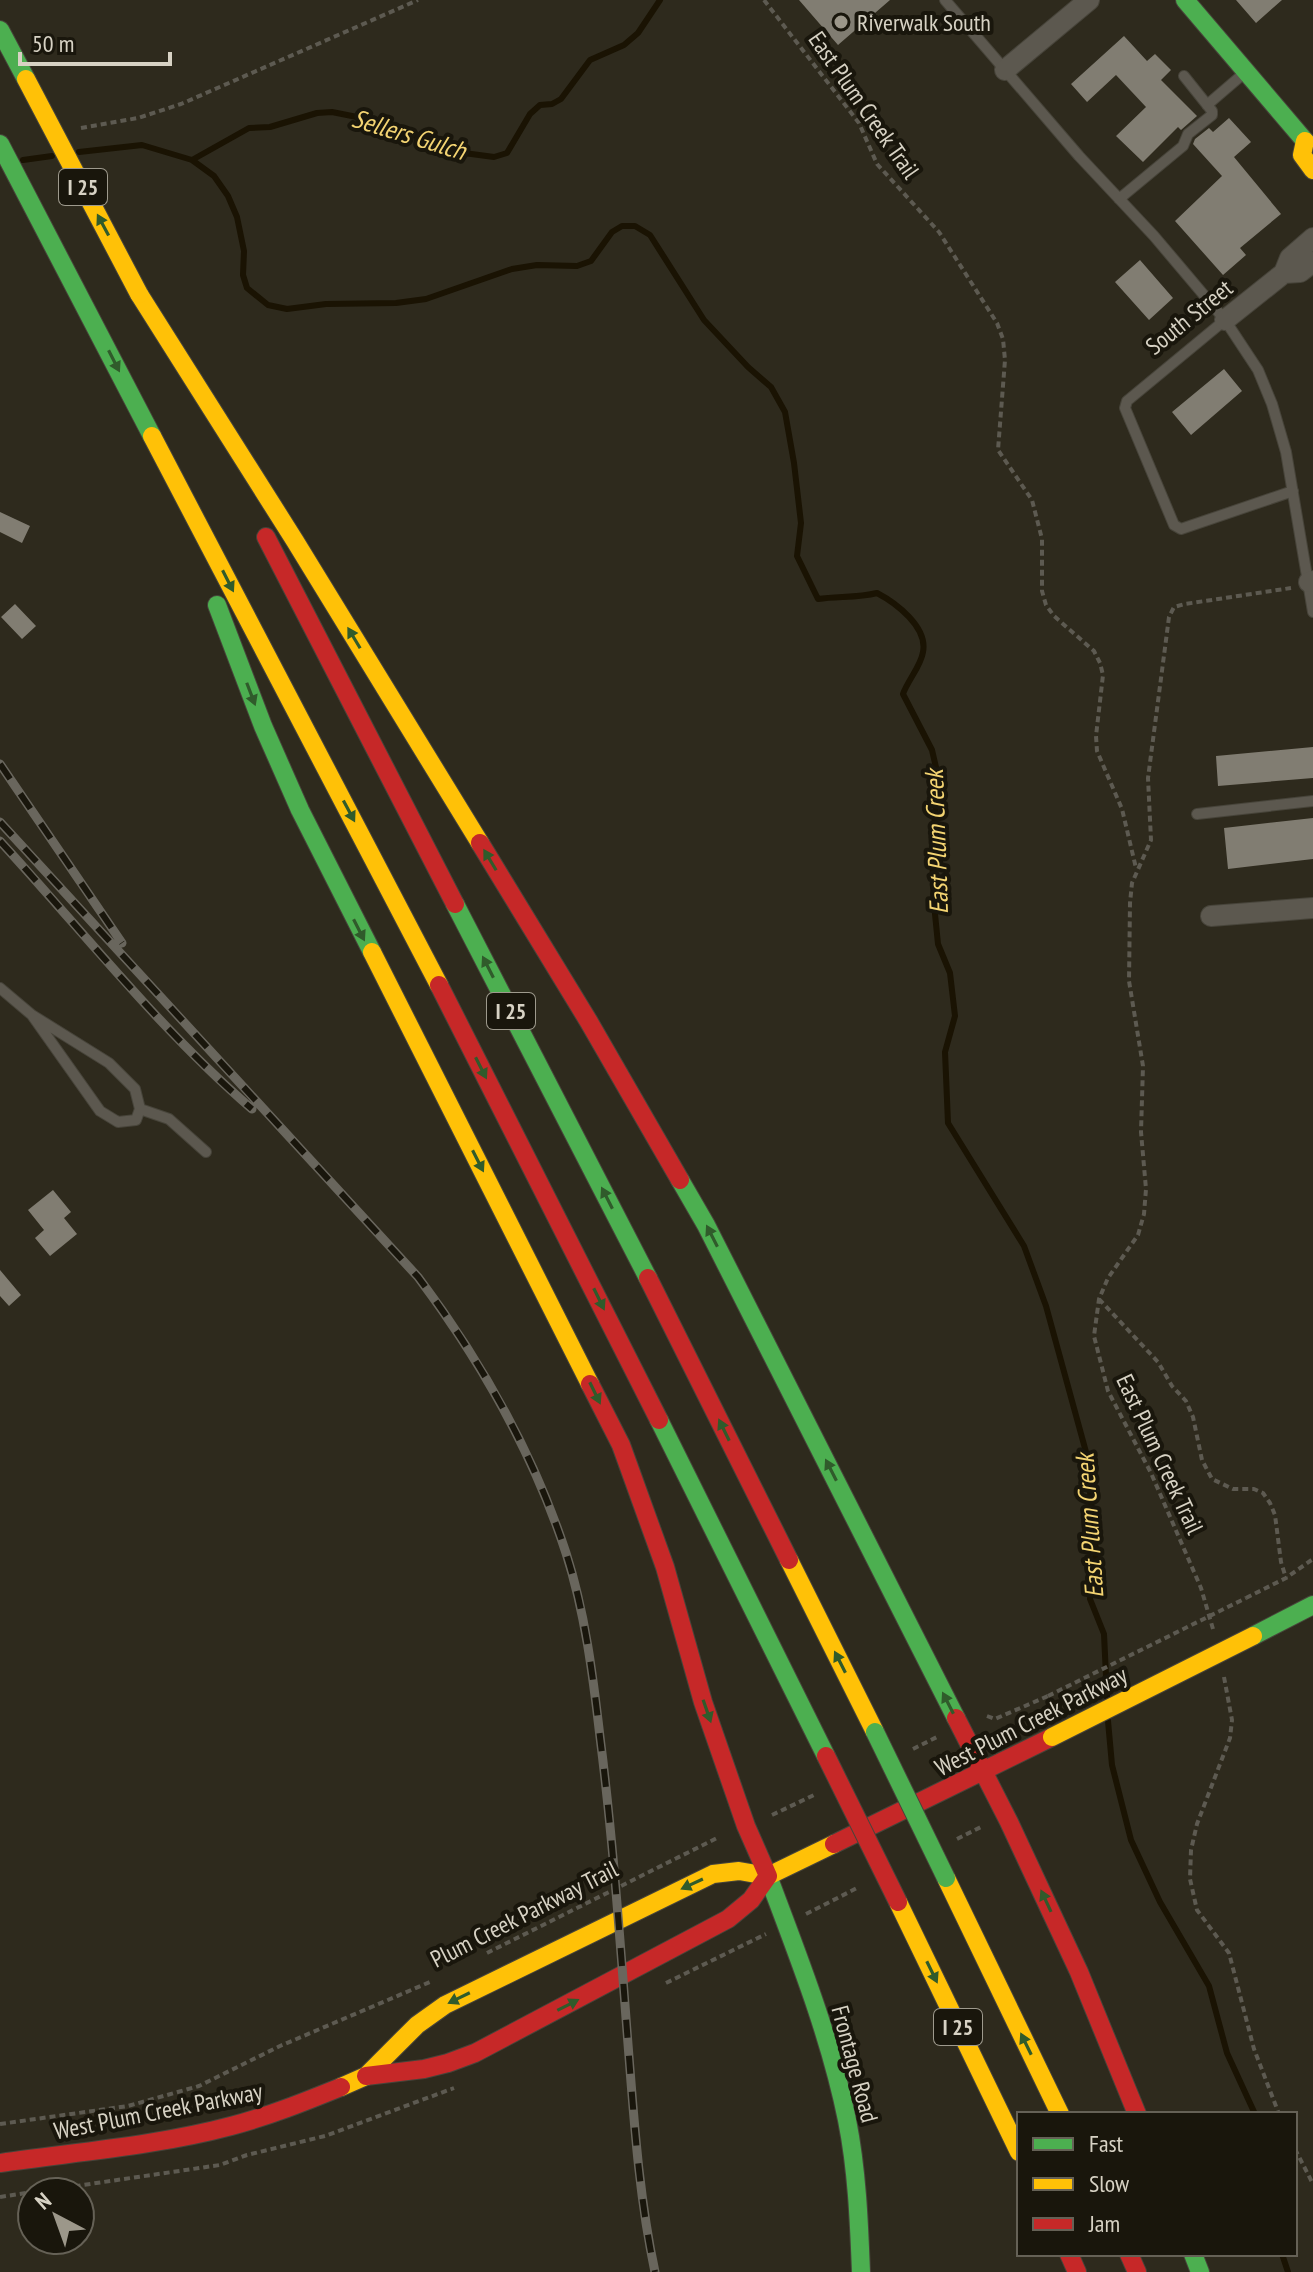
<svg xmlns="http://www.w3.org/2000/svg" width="1313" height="2272" font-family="'PT Sans Narrow',sans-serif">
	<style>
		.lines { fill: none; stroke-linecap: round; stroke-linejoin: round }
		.stream { stroke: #1a1303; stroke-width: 6 }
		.building { fill: #817d72 }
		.lane-casing { stroke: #47443a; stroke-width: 12 }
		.street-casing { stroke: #47443a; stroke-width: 22 }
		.fast-casing { stroke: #47443a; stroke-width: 20 }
		.slow-casing { stroke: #47443a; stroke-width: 20 }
		.jam-casing { stroke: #47443a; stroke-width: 20 }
		.path { stroke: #5d5a51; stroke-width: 4; stroke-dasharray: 6 4; stroke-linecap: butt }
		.lane { stroke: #5c584f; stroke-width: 10 }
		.street { stroke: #5c584f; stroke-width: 20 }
		.fast { stroke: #4caf50; stroke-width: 18 }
		.slow { stroke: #ffc107; stroke-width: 18 }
		.jam { stroke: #c62828; stroke-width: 18 }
		.rail-casing { stroke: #69665d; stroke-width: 9 }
		.rail { stroke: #19160c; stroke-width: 6; stroke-dasharray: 18; stroke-linecap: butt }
		.fast-bridge-casing { stroke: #47443a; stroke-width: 20; stroke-linecap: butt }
		.slow-bridge-casing { stroke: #47443a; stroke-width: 20; stroke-linecap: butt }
		.jam-bridge-casing { stroke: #47443a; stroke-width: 20; stroke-linecap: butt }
		.path-bridge { stroke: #5d5a51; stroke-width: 4; stroke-dasharray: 6 4; stroke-linecap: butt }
		.fast-bridge { stroke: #4caf50; stroke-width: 18 }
		.slow-bridge { stroke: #ffc107; stroke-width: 18 }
		.jam-bridge { stroke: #c62828; stroke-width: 18 }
		.oneway { fill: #305b2b }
		.poi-dot { fill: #9c978a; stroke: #19160c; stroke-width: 3 }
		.labels { text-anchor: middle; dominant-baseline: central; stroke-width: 8; stroke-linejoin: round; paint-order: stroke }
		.shield { fill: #19160c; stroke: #9e9a8d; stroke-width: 2 }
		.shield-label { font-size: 22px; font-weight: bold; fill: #d7d2c4 }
		.poi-label { font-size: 24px; fill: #d7d2c4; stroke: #19160c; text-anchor: start }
		.street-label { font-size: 24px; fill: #d7d2c4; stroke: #19160c }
		.water-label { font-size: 26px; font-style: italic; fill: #f4d472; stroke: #19160c }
	</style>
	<rect width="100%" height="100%" fill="#2e2a1d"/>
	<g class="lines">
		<path class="stream" d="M79,152L142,145L192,160L214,176L228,196L237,217L244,251L243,275L247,288L268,305L287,309L326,304L396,303L426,299L512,269L537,265L577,266L591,261L612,232L622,226H635L650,235L704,320L748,367L771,387L785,412L794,463L801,523L797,556L818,599C838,596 857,598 877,593C896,603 928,627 923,652C921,666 908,680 903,694L932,750L938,776L932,856L934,904L938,944L950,973L955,1016L945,1052L948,1123L1024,1246L1046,1306L1086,1452L1096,1551L1090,1599L1104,1634L1107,1697
			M23,160L52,156
			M192,160L249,128L270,127L317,113L332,112L377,121L418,137L428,144L449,151L494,157L507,153L530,114L540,105L552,104L561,99L590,60L624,45L638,33L660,0
			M1108,1721L1112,1765L1131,1840L1160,1902L1209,1986L1227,2053L1255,2114
			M1282,2254L1288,2272"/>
	</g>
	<path class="building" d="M799,0H890L838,45Z
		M1236,0H1282L1256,23Z
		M1124,36L1147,61L1155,54L1171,70L1161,80L1197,116L1181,130L1178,127L1143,162L1116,136L1146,107L1116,75L1087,102L1071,84Z
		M1229,118L1251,142L1234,157L1281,214L1240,248L1246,255L1223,275L1175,221L1222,176L1193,144L1195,139L1209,128L1213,132Z
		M1140,260L1173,298L1149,320L1115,282Z
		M1224,369L1242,391L1191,435L1172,412Z
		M0,512L30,526L22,543L0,532Z
		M15,604L36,626L22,639L1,617Z
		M1313,747V778L1218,786L1216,756Z
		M1313,818V859L1228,869L1224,828Z
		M53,1190L71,1212L64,1218L77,1234L50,1256L35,1238L44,1230L28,1210Z
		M0,1270L21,1295L9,1306L0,1296Z"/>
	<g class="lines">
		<g class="lane-casing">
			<path id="lane" d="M945,0L1079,156L1154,236L1225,320L1258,370L1272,404L1286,452L1313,612
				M1207,105L1242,75
				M1119,199L1183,146L1188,134L1212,115V111L1184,76
				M1225,320L1127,401L1125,408L1174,525L1181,529L1293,491
				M1197,814L1313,801
				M0,988L32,1015L109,1063L135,1089L140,1109L136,1120L118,1122L100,1111L32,1015
				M140,1109L169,1119L206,1152"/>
		</g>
		<g class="street-casing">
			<path id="street" d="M1005,70L1089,0
				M1284,273L1300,272L1313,262
				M1225,320L1284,273L1290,258L1313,238
				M1309,582L1313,581
				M1211,916L1313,908"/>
		</g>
		<g class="fast-casing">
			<path id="fast" d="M1185,0L1305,141
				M0,30L26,79
				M0,144L152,436
				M217,605L263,726L300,810L372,952
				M455,904L648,1278
				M680,1180L706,1225L956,1718
				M659,1420L826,1756
				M1253,1636L1313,1605
				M768,1876C798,1956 830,2036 847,2120C857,2170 859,2221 861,2272
				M1193,2254L1200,2272"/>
		</g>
		<g class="slow-casing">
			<path id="slow" d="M1305,141L1302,155L1313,170
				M139,294L295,541L480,843
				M152,436L439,985
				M372,952L590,1384
				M789,1560L875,1732
				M946,1878L1060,2114
				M898,1902L1019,2152
				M341,2087L366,2076L417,2025L445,2005L713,1874L739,1871L768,1876L834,1844"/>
		</g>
		<g class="jam-casing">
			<path id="jam" d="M266,537L455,904
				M480,843L589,1022L680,1180
				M439,985L659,1420
				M648,1278L789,1560
				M590,1384L621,1445L665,1567L703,1702L746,1826L768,1876
				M956,1718L1009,1822L1079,1972L1137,2114
				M834,1844L1052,1737
				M448,2063L475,2053L728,1919L751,1900L768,1876
				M366,2076L424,2069L448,2063
				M0,2163C76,2152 156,2146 231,2126C269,2116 304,2102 341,2087
				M1069,2254L1077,2272
				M1129,2254L1137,2272"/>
		</g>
		<path class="path" d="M764,0L859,123L877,164L939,232L997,323L1003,339L1005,360L998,450L1032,500L1042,539V591L1046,605L1054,616L1094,651L1100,663L1103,675L1096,736L1097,751L1122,809L1136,868
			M81,128L138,118L181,104L418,0
			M1099,1299L1158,1362L1172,1386L1186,1401L1193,1417L1202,1460L1212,1479L1233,1489H1254L1263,1493L1270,1503L1275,1515L1281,1562L1286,1578
			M1246,1598L1286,1578L1313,1559
			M1213,1629L1201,1588L1151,1473L1108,1391L1094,1336L1099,1299L1108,1278L1138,1235L1144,1214L1146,1189L1141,1132L1143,1066L1129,981L1130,903L1132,883L1151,840L1148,778L1169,617L1174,607L1185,604L1291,588
			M1224,1677L1232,1720L1230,1738L1197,1824L1191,1850L1190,1879L1197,1910L1229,1953L1254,2049L1279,2114
			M987,1716L995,1719L1048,1696
			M913,1749L937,1737
			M772,1815L814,1795
			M957,1839L981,1827
			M806,1914L859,1887
			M487,1953L719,1837
			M666,1983L766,1934
			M0,2124L128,2106L199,2086L280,2046L430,1982
			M1295,2149L1313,2184
			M35,2192L220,2165L247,2155L325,2136L454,2088
			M0,2197L32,2192"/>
		<use href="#lane" class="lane"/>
		<use href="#street" class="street"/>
		<use href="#fast" class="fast"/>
		<use href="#slow" class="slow"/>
		<use href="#jam" class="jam"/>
		<g class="rail-casing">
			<path id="rail" d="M0,764L122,943
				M0,822L418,1277C481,1361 533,1452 566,1553C585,1612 593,1676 600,1737C613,1839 620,1941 628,2044C634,2120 639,2197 655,2272
				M0,841C83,931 159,1029 252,1109"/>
		</g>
		<use href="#rail" class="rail"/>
		<g class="fast-bridge-casing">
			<path id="fast-bridge" d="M875,1732L946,1878"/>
		</g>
		<g class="slow-bridge-casing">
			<path id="slow-bridge" d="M26,79L139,294
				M1052,1737L1253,1636"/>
		</g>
		<g class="jam-bridge-casing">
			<path id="jam-bridge" d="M826,1756L898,1902"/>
		</g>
		<path class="path-bridge" d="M1048,1696L1246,1598"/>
		<use href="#fast-bridge" class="fast-bridge"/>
		<use href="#slow-bridge" class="slow-bridge"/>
		<use href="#jam-bridge" class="jam-bridge"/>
	</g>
	<defs><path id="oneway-solid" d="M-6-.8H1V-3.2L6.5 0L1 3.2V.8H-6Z" transform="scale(2)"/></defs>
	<g class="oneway">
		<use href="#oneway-solid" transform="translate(103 225) rotate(-118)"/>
		<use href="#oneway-solid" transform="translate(114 361) rotate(63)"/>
		<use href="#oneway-solid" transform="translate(228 581) rotate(63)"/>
		<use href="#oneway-solid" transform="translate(354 638) rotate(-121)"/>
		<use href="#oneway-solid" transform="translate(251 694) rotate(69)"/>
		<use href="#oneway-solid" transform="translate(349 811) rotate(62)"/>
		<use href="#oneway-solid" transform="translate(490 860) rotate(-121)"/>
		<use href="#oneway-solid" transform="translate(359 930) rotate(63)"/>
		<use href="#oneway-solid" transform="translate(488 967) rotate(-117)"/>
		<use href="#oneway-solid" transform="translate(481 1068) rotate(63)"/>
		<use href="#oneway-solid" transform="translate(478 1161) rotate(63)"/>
		<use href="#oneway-solid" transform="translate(607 1198) rotate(-117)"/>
		<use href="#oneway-solid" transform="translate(712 1236) rotate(-117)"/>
		<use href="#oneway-solid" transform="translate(599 1299) rotate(64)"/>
		<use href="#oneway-solid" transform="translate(595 1393) rotate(64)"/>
		<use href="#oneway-solid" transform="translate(724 1430) rotate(-116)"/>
		<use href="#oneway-solid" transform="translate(831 1470) rotate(-117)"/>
		<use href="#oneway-solid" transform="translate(840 1662) rotate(-117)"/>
		<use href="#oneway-solid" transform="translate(948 1703) rotate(-117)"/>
		<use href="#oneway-solid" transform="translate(707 1711) rotate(71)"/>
		<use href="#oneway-solid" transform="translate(692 1884) rotate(155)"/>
		<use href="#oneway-solid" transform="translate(1046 1901) rotate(-115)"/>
		<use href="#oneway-solid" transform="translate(932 1972) rotate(64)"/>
		<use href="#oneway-solid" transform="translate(459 1998) rotate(154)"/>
		<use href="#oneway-solid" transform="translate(568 2005) rotate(-27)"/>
		<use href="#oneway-solid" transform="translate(1026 2044) rotate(-116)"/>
	</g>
	<circle class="poi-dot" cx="841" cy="22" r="8"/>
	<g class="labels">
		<g class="shield">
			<rect x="59" y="169" width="48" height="36" rx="6"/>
			<rect x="487" y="993" width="48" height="36" rx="6"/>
			<rect x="934" y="2009" width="48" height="36" rx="6"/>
		</g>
		<g class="shield-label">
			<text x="83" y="187">I 25</text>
			<text x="511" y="1011">I 25</text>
			<text x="958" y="2027">I 25</text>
		</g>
		<g class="poi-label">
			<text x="857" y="22">Riverwalk South</text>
		</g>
		<g class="street-label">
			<text transform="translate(864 105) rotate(55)">East Plum Creek Trail</text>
			<text transform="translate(1189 317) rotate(-39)">South Street</text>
			<text transform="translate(1160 1454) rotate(65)">East Plum Creek Trail</text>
			<text transform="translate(1031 1721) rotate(-27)">West Plum Creek Parkway</text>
			<text transform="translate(524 1914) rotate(-27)">Plum Creek Parkway Trail</text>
			<text transform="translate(855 2064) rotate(75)">Frontage Road</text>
			<text transform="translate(158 2111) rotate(-11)">West Plum Creek Parkway</text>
		</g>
		<g class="water-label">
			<text transform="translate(409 134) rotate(17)">Sellers Gulch</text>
			<text transform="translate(936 842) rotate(-92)">East Plum Creek</text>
			<text transform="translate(1089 1526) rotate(-94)">East Plum Creek</text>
		</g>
	</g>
	<rect x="1017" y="2112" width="280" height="144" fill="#19160c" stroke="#656156" stroke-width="2"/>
	<rect x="1033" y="2138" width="40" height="12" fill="#4caf50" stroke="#656156" stroke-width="2"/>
	<text x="1089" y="2152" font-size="24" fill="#d7d2c4">Fast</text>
	<rect x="1033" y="2178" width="40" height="12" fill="#ffc107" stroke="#656156" stroke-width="2"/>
	<text x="1089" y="2192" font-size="24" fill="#d7d2c4">Slow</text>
	<rect x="1033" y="2218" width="40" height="12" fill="#c62828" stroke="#656156" stroke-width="2"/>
	<text x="1089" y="2232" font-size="24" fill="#d7d2c4">Jam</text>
	<g transform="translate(56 2216) rotate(319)"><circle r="38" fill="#19160c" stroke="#656156" stroke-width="2"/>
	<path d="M0-6L14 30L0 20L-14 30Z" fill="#9c978a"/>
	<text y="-12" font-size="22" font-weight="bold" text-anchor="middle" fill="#d7d2c4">N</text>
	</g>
	<path d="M20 52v12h150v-12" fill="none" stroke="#d7d2c4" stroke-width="4"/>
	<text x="32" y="52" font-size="24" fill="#d7d2c4" stroke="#19160c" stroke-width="6" paint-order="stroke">50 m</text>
</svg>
